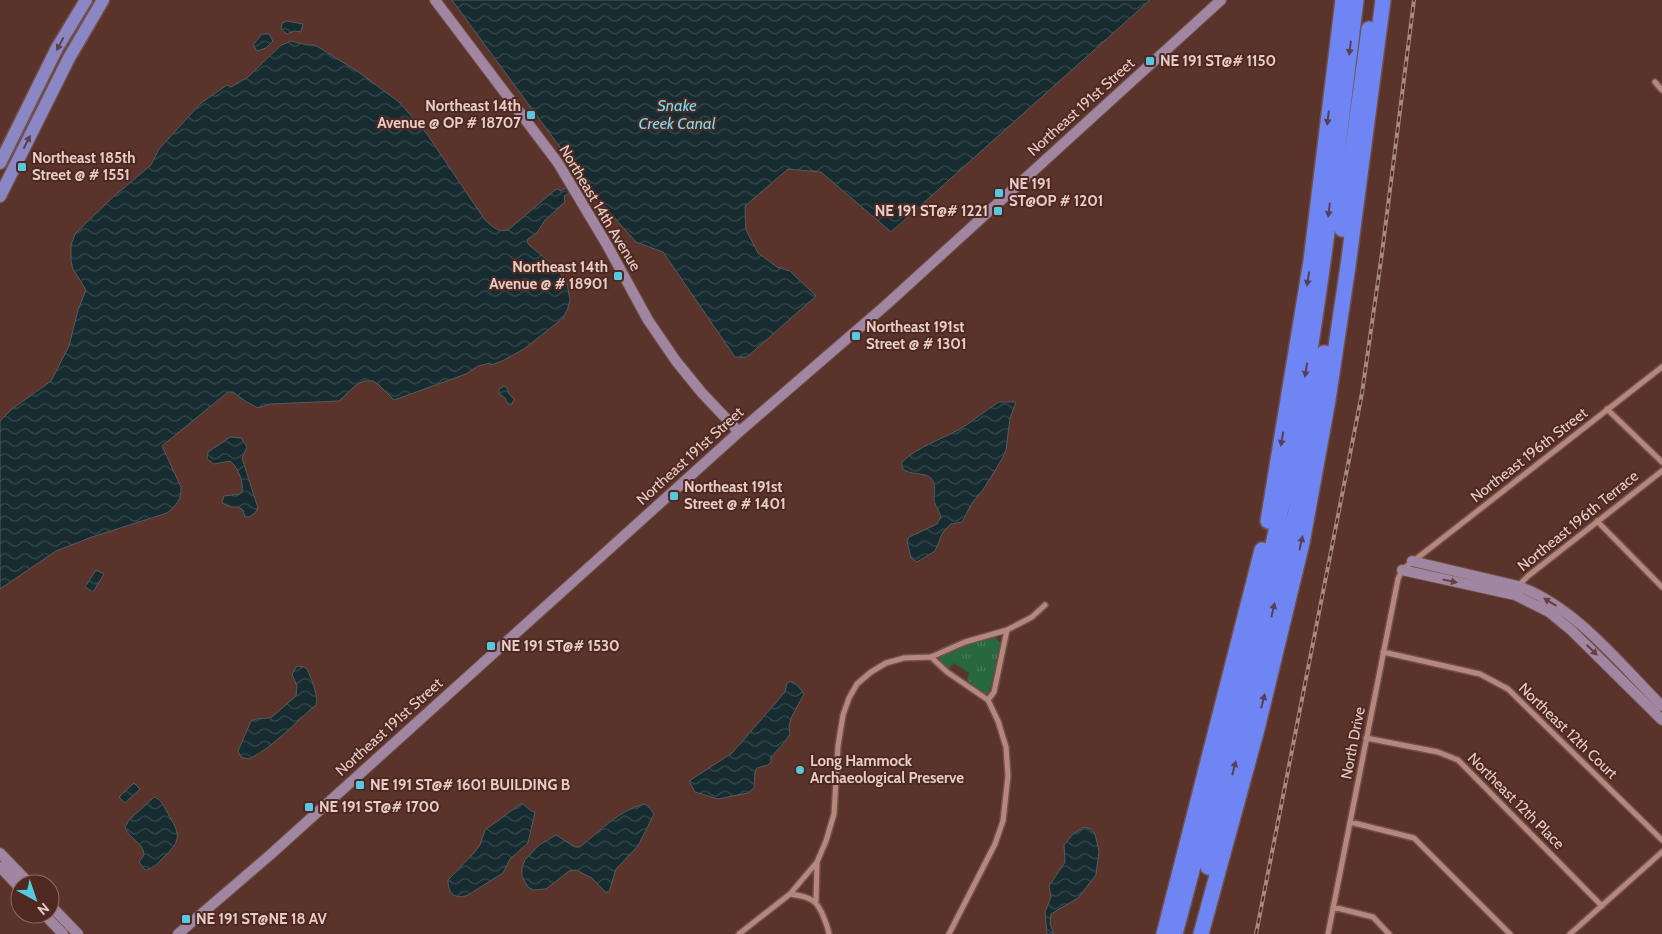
<svg xmlns="http://www.w3.org/2000/svg" width="1662" height="934" font-family="Cabin,sans-serif">
	<style>
		.grass { fill: url(#grass-tufts) }
		.water { fill: url(#water-waves); stroke: #545c5e }
		.lines { fill: none; stroke-linecap: round; stroke-linejoin: round }
		.street-casing { stroke: #705049; stroke-width: 8 }
		.secondary-casing { stroke: #705049; stroke-width: 12 }
		.primary-casing { stroke: #705049; stroke-width: 15 }
		.highway-casing { stroke: #705049; stroke-width: 18 }
		.street { stroke: #b5877d; stroke-width: 5 }
		.secondary { stroke: #a086a0; stroke-width: 10 }
		.primary { stroke: #8b86c4; stroke-width: 12 }
		.highway { stroke: #6f85f3; stroke-width: 15 }
		.rail-casing { stroke: #a88881; stroke-width: 4 }
		.rail { stroke: #4f2921; stroke-width: 2; stroke-dasharray: 5.5; stroke-linecap: butt }
		.oneway { fill: #5e404a }
		.oneway2 { fill: #574056 }
		.oneway3 { fill: #634041 }
		.poi-dot { fill: #56c9e0; stroke: #4f2921; stroke-width: 2 }
		.labels { text-anchor: middle; dominant-baseline: central; stroke-width: 4; stroke-linejoin: round; paint-order: stroke }
		.poi-label { font-size: 15px; font-weight: bold; fill: #e6cdc7; stroke: #4f2921; text-anchor: start }
		.street-label { font-size: 15px; fill: #e6cdc7; stroke: #4f2921 }
		.water-label { font-size: 16px; font-style: italic; fill: #6ddff6; stroke: #4f2921 }
	</style>
	<defs>
		<pattern id="grass-tufts" width="24" height="20" patternUnits="userSpaceOnUse" patternTransform="scale(1.25)"><rect width="24" height="20" fill="#28683f"/><path d="M3 7l-1-3M5 7V3M7 7l1-3M15 17l-1-3M17 17v-4M19 17l1-3" fill="none" stroke="#477c59"/></pattern>
		<pattern id="water-waves" width="16" height="10" patternUnits="userSpaceOnUse" patternTransform="scale(1.25)"><rect width="16" height="10" fill="#162c31"/><path d="M0 5q4-4 8 0t8 0" fill="none" stroke="#38494d"/></pattern>
	</defs>
	<rect width="100%" height="100%" fill="#5a332b"/>
	<path class="grass" d="M995,637L1000,643L990,690L987,694L981,692L967,680L969,673L954,663L949,668L940,661V656L943,654L974,642Z"/>
	<path class="water" d="M452,0H1150L891,232L821,172L788,169L745,206L746,230L758,253L777,267L790,271L816,296L747,357H735L663,252L636,242L587,187L581,186L564,196L565,202L562,205L545,220L537,233L528,239L527,242L529,245L557,268L567,284L570,300L568,308L563,318L524,349L502,361L491,365L490,363L478,366L466,374L394,400L379,385L373,381H364L356,385L339,401L270,404L258,408L245,401L233,392H228L162,446L181,487C182,499 176,506 167,513L92,537L56,551L0,589V421L12,409L51,381L69,346L78,310L86,290L73,269L71,261V245L75,234L112,198L151,165L159,149L201,103L227,85L231,87L248,77L280,46L291,41L307,45H315L357,71L399,102L427,134L485,220C492,226 498,233 508,230L555,190L558,189L561,191L578,181L579,173Z
		M287,21L303,24L301,32L294,31L287,34L281,29L282,23Z
		M262,34H269L273,41L266,48L257,51L253,45Z
		M504,386L507,388L509,394L514,399L512,404H508L505,398L499,394V389Z
		M999,402H1016L1010,418L1006,450L1002,459L983,490L972,503L962,522L951,524L943,532L935,551L917,562L911,558L907,541L909,537L937,524L941,517C940,511 934,505 934,499C934,490 938,479 925,475C917,473 908,474 902,468V462C919,446 940,440 960,429C974,421 985,410 999,402Z
		M230,437L241,438L247,447L242,458L258,508L255,513L249,517H245L243,510L238,507H230L222,503L224,496L239,494L242,492C244,483 238,467 230,461L214,464L207,459L208,452Z
		M96,570L104,574L93,592L85,587Z
		M297,666L304,667L307,669C311,678 319,696 316,705C294,723 275,746 249,759L241,757L238,751L251,721C257,717 265,720 272,717L296,696L297,686L292,674Z
		M791,681L798,686L804,694L792,716L789,726L790,734L783,744L771,757V762L768,765L757,768L755,772L754,788L748,793L718,799L695,792L689,781L732,753L785,692L787,683Z
		M134,783L140,789L125,803L119,797Z
		M154,797C161,799 164,806 167,812C181,835 182,840 162,859C157,864 152,869 145,870L139,862L144,855C144,843 128,838 125,827L129,820Z
		M522,803L531,811L535,812L528,843L510,859L503,873L468,895C455,900 448,894 448,880L474,853L480,845L485,830Z
		M644,804L648,806L654,814L638,846L616,869L609,892L606,893L592,878L576,870L569,871L546,889L533,890L528,887L522,877V867L525,860L539,845L556,835L575,847H580C600,831 618,811 644,804Z
		M1084,827L1091,829L1095,834L1099,851L1096,875L1078,898L1051,914L1050,924L1054,934H1047L1045,912L1051,897L1049,886L1065,862L1064,845L1073,834Z"/>
	<g class="lines">
		<g class="street-casing">
			<path id="street" d="M1655,82L1662,90
				M1607,409L1662,462
				M1597,521L1662,587
				M1518,586L1528,576L1662,471
				M1383,652L1480,674L1508,689L1662,840
				M931,657L947,672L988,700L998,721L1006,747L1008,776L1003,821L995,844L949,934
				M988,700L994,692L1007,630
				M1366,738L1438,752L1458,760L1602,906
				M1350,822L1414,838L1510,934
				M790,894C810,897 817,899 824,918C826,923 828,928 829,934
				M816,901L817,862L826,841L834,814L838,746L843,715L849,698L857,684L871,672L886,663L904,658L931,657L965,642L1007,630L1032,617L1045,605
				M1333,907L1373,917L1389,934
				M739,934L790,894L817,862
				M1328,934L1398,579L1402,570L1662,367
				M1570,934L1662,852"/>
		</g>
		<g class="secondary-casing">
			<path id="secondary" d="M435,0L558,163L607,245L648,320L676,361L702,393L739,432
				M1412,561L1518,586C1575,606 1620,664 1662,706
				M1402,570L1515,595L1549,612L1571,630L1662,720
				M0,853L30,884
				M0,867L20,888
				M50,905L78,934
				M44,914L63,934
				M178,934L270,855L739,432L886,305L1221,0"/>
		</g>
		<g class="primary-casing">
			<path id="primary" d="M0,163L57,48L86,0
				M0,196L69,58L103,0"/>
		</g>
		<g class="highway-casing">
			<path id="highway" d="M1342,229L1369,29
				M1268,521L1311,261L1343,0
				M1208,867L1255,686L1296,511L1324,353
				M1164,934L1262,550
				M1175,934C1217,777 1259,619 1291,460C1320,308 1337,153 1356,0
				M1201,934L1257,729L1302,543L1328,400L1348,266L1383,0"/>
		</g>
		<use href="#street" class="street"/>
		<use href="#secondary" class="secondary"/>
		<use href="#primary" class="primary"/>
		<use href="#highway" class="highway"/>
		<g class="rail-casing">
			<path id="rail" d="M1256,934L1362,393L1382,253L1414,0"/>
		</g>
		<use href="#rail" class="rail"/>
	</g>
	<defs><path id="oneway-solid" d="M-6-.8H1V-3.2L6.5 0L1 3.2V.8H-6Z" transform="scale(1.25)"/></defs>
	<g class="oneway">
		<use href="#oneway-solid" transform="translate(60 44) rotate(118)"/>
		<use href="#oneway-solid" transform="translate(27 142) rotate(-63)"/>
	</g>
	<g class="oneway2">
		<use href="#oneway-solid" transform="translate(1350 48) rotate(97)"/>
		<use href="#oneway-solid" transform="translate(1328 118) rotate(97)"/>
		<use href="#oneway-solid" transform="translate(1329 210) rotate(97)"/>
		<use href="#oneway-solid" transform="translate(1308 279) rotate(99)"/>
		<use href="#oneway-solid" transform="translate(1306 370) rotate(99)"/>
		<use href="#oneway-solid" transform="translate(1282 439) rotate(100)"/>
		<use href="#oneway-solid" transform="translate(1301 543) rotate(-78)"/>
		<use href="#oneway-solid" transform="translate(1273 610) rotate(-77)"/>
		<use href="#oneway-solid" transform="translate(1263 701) rotate(-76)"/>
		<use href="#oneway-solid" transform="translate(1234 768) rotate(-76)"/>
	</g>
	<g class="oneway3">
		<use href="#oneway-solid" transform="translate(1450 581) rotate(12)"/>
		<use href="#oneway-solid" transform="translate(1550 602) rotate(-149)"/>
		<use href="#oneway-solid" transform="translate(1592 650) rotate(45)"/>
	</g>
	<g class="poi-dot">
		<rect x="1145" y="56" width="10" height="10" rx="2.5"/>
		<rect x="526" y="110" width="10" height="10" rx="2.5"/>
		<rect x="17" y="162" width="10" height="10" rx="2.5"/>
		<rect x="994" y="188" width="10" height="10" rx="2.5"/>
		<rect x="993" y="206" width="10" height="10" rx="2.5"/>
		<rect x="613" y="271" width="10" height="10" rx="2.5"/>
		<rect x="851" y="331" width="10" height="10" rx="2.5"/>
		<rect x="669" y="491" width="10" height="10" rx="2.5"/>
		<rect x="486" y="641" width="10" height="10" rx="2.5"/>
		<circle cx="800" cy="770" r="5"/>
		<rect x="355" y="780" width="10" height="10" rx="2.5"/>
		<rect x="304" y="802" width="10" height="10" rx="2.5"/>
		<rect x="181" y="914" width="10" height="10" rx="2.5"/>
	</g>
	<g class="labels">
		<g class="poi-label">
			<text x="1160" y="61">NE 191 ST@# 1150</text>
			<text x="521" y="106" text-anchor="end">Northeast 14th<tspan x="521" dy="17">Avenue @ OP # 18707</tspan></text>
			<text x="32" y="158">Northeast 185th<tspan x="32" dy="17">Street @ # 1551</tspan></text>
			<text x="1009" y="184">NE 191<tspan x="1009" dy="17">ST@OP # 1201</tspan></text>
			<text x="988" y="211" text-anchor="end">NE 191 ST@# 1221</text>
			<text x="608" y="267" text-anchor="end">Northeast 14th<tspan x="608" dy="17">Avenue @ # 18901</tspan></text>
			<text x="866" y="327">Northeast 191st<tspan x="866" dy="17">Street @ # 1301</tspan></text>
			<text x="684" y="487">Northeast 191st<tspan x="684" dy="17">Street @ # 1401</tspan></text>
			<text x="501" y="646">NE 191 ST@# 1530</text>
			<text x="810" y="761">Long Hammock<tspan x="810" dy="17">Archaeological Preserve</tspan></text>
			<text x="370" y="785">NE 191 ST@# 1601 BUILDING B</text>
			<text x="319" y="807">NE 191 ST@# 1700</text>
			<text x="196" y="919">NE 191 ST@NE 18 AV</text>
		</g>
		<g class="street-label">
			<text transform="translate(1081 107) rotate(-42)">Northeast 191st Street</text>
			<text transform="translate(600 208) rotate(59)">Northeast 14th Avenue</text>
			<text transform="translate(1529 455) rotate(-38)">Northeast 196th Street</text>
			<text transform="translate(690 456) rotate(-42)">Northeast 191st Street</text>
			<text transform="translate(1578 521) rotate(-39)">Northeast 196th Terrace</text>
			<text transform="translate(389 727) rotate(-42)">Northeast 191st Street</text>
			<text transform="translate(1568 731) rotate(44)">Northeast 12th Court</text>
			<text transform="translate(1353 743) rotate(-79)">North Drive</text>
			<text transform="translate(1516 801) rotate(45)">Northeast 12th Place</text>
		</g>
		<g class="water-label">
			<text x="677" y="105">Snake<tspan x="677" dy="18">Creek Canal</tspan></text>
		</g>
	</g>
	<g transform="translate(35 899) rotate(140)"><circle r="24" fill="#4f2921" stroke="#8b6b63"/>
	<path d="M0-4L9 19L0 12L-9 19Z" fill="#56c9e0"/>
	<text y="-8" font-size="14" font-weight="bold" text-anchor="middle" fill="#e6cdc7">N</text>
	</g>
</svg>
